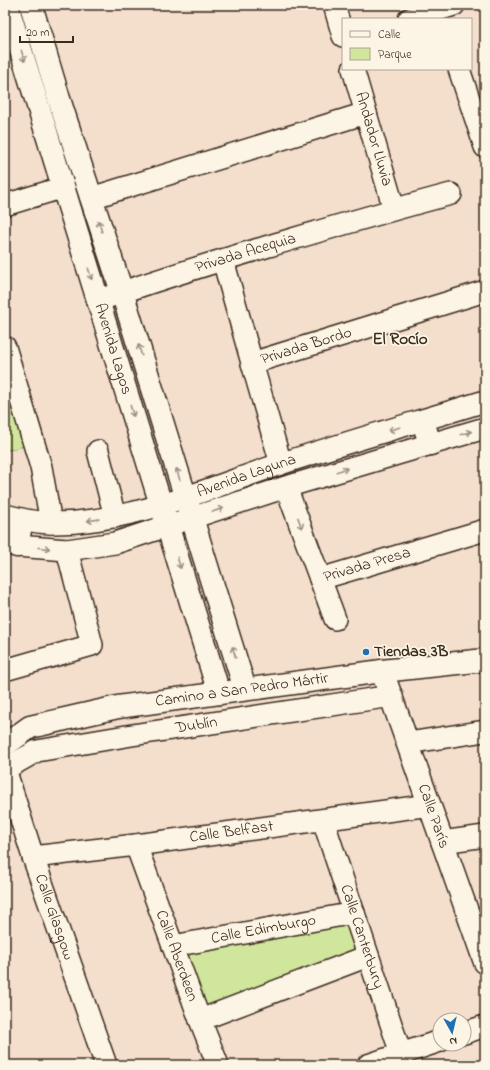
<svg xmlns="http://www.w3.org/2000/svg" width="490" height="1070" font-family="'Indie Flower',sans-serif">
	<style>
		.green { fill: #cfe69c; stroke: #85885d }
		.lines { fill: none; stroke-linecap: round; stroke-linejoin: round }
		.street-casing { stroke: #3b2a1e; stroke-width: 24 }
		.secondary-casing { stroke: #3b2a1e; stroke-width: 25 }
		.street { stroke: #fcf5e5; stroke-width: 21 }
		.secondary { stroke: #fcf5e5; stroke-width: 22 }
		.oneway { stroke: #9c9082 }
		.poi-dot { fill: #1f6fb2; stroke: #fcf5e5; stroke-width: 1.5 }
		.labels { text-anchor: middle; dominant-baseline: central; stroke-width: 3.5; stroke-linejoin: round; paint-order: stroke }
		.street-label { font-size: 16px; fill: #3b2a1e; stroke: #fcf5e5 }
		.poi-label { font-size: 16px; font-weight: bold; fill: #3b2a1e; stroke: #fcf5e5; text-anchor: start }
		.neighbourhood-label { font-size: 17px; font-weight: bold; fill: #3b2a1e; stroke: #fcf5e5 }
	</style>
	<rect width="100%" height="100%" fill="#f3dfcc"/>
	<filter id="ink" filterUnits="userSpaceOnUse"><feTurbulence type="fractalNoise" baseFrequency=".025" numOctaves="2"/><feDisplacementMap in="SourceGraphic" scale="8" xChannelSelector="R" yChannelSelector="G"/><feConvolveMatrix kernelMatrix="1 2 1 2 8 2 1 2 1" color-interpolation-filters="sRGB"/></filter>
	<g filter="url(#ink)">
		<path class="green" d="M30,390L45,441L5,451V396Z
			M351,918L363,952L200,1015L177,948Z"/>
		<g class="lines">
			<g class="street-casing">
				<g id="street">
					<path d="M334,5L343,36"/>
					<path d="M409,19L454,5"/>
					<path id="s1" d="M353,69L394,209"/>
					<path d="M459,69L485,147"/>
					<path d="M91,198L366,113"/>
					<path d="M5,205L64,187"/>
					<path d="M223,260L252,363"/>
					<path id="s2" d="M98,301C154,280 212,263 269,246C330,228 390,210 451,194"/>
					<path d="M5,347L41,467L51,523"/>
					<path d="M98,451L115,517"/>
					<path id="s3" d="M281,464L252,363L485,291"/>
					<path d="M286,487L335,619"/>
					<path id="s4" d="M5,515C20,519 37,523 53,523C131,523 206,489 280,464C347,442 417,422 485,401"/>
					<path d="M5,543L17,546L67,550L115,543L286,487L485,428"/>
					<path id="s5" d="M320,579L485,530"/>
					<path d="M5,670L92,645L67,550"/>
					<path d="M408,743L485,731"/>
					<path id="s6" d="M5,769L37,751L132,735L392,696"/>
					<path id="s7" d="M5,769L33,857L106,1065"/>
					<path id="s8" d="M323,820L401,1054"/>
					<path d="M442,842L485,836"/>
					<path id="s9" d="M136,845L200,1020L218,1065"/>
					<path id="s10" d="M33,857L136,845L430,805"/>
					<path id="s11" d="M173,946L354,913"/>
					<path d="M200,1020L368,956"/>
					<path d="M464,1033L485,1026"/>
					<path d="M368,1065L440,1041"/>
				</g>
			</g>
			<g class="secondary-casing">
				<g id="secondary">
					<path id="s12" d="M7,5L219,693"/>
					<path d="M31,5L59,99L122,292L245,689"/>
					<path d="M423,421L430,444"/>
					<path d="M17,546L22,520"/>
					<path id="s13" d="M382,671L485,962"/>
					<path id="s14" d="M5,745L30,727L118,707L382,671L485,660"/>
				</g>
			</g>
			<use href="#street" class="street"/>
			<use href="#secondary" class="secondary"/>
		</g>
		<defs><path id="oneway-shaft" d="M-6 0H5M1.5-3L5.5 0L1.5 3" fill="none" stroke-width="1.6" stroke-linecap="round" stroke-linejoin="round"/></defs>
		<g class="oneway">
			<use href="#oneway-shaft" transform="translate(23 56) rotate(73)"/>
			<use href="#oneway-shaft" transform="translate(100 226) rotate(-108)"/>
			<use href="#oneway-shaft" transform="translate(90 274) rotate(73)"/>
			<use href="#oneway-shaft" transform="translate(140 350) rotate(-107)"/>
			<use href="#oneway-shaft" transform="translate(132 411) rotate(73)"/>
			<use href="#oneway-shaft" transform="translate(394 429) rotate(163)"/>
			<use href="#oneway-shaft" transform="translate(466 433) rotate(-16)"/>
			<use href="#oneway-shaft" transform="translate(342 470) rotate(-17)"/>
			<use href="#oneway-shaft" transform="translate(178 474) rotate(-107)"/>
			<use href="#oneway-shaft" transform="translate(218 510) rotate(-19)"/>
			<use href="#oneway-shaft" transform="translate(93 520) rotate(172)"/>
			<use href="#oneway-shaft" transform="translate(300 523) rotate(70)"/>
			<use href="#oneway-shaft" transform="translate(44 548) rotate(5)"/>
			<use href="#oneway-shaft" transform="translate(179 563) rotate(73)"/>
			<use href="#oneway-shaft" transform="translate(234 652) rotate(-107)"/>
		</g>
	</g>
	<circle class="poi-dot" cx="366" cy="652" r="4"/>
	<g class="labels">
		<g class="street-label">
			<text stroke="none"><textPath href="#s1" startOffset="73">Andador Lluvia</textPath></text>
			<text stroke="none"><textPath href="#s2" startOffset="155">Privada Acequia</textPath></text>
			<text stroke="none"><textPath href="#s3" startOffset="162">Privada Bordo</textPath></text>
			<text stroke="none"><textPath href="#s12" startOffset="360">Avenida Lagos</textPath></text>
			<text stroke="none"><textPath href="#s4" startOffset="249">Avenida Laguna</textPath></text>
			<text stroke="none"><textPath href="#s5" startOffset="49">Privada Presa</textPath></text>
			<text stroke="none"><textPath href="#s14" startOffset="246">Camino a San Pedro Mártir</textPath></text>
			<text stroke="none"><textPath href="#s6" startOffset="198">Dublín</textPath></text>
			<text stroke="none"><textPath href="#s13" startOffset="154">Calle París</textPath></text>
			<text stroke="none"><textPath href="#s10" startOffset="200">Calle Belfast</textPath></text>
			<text stroke="none"><textPath href="#s7" startOffset="156">Calle Glasgow</textPath></text>
			<text stroke="none"><textPath href="#s11" startOffset="92">Calle Edimburgo</textPath></text>
			<text stroke="none"><textPath href="#s8" startOffset="123">Calle Canterbury</textPath></text>
			<text stroke="none"><textPath href="#s9" startOffset="118">Calle Aberdeen</textPath></text>
		</g>
		<g class="poi-label">
			<text x="374" y="652">Tiendas 3B</text>
		</g>
		<g class="neighbourhood-label">
			<text x="400" y="339">El Rocío</text>
		</g>
	</g>
	<rect width="490" height="1070" fill="none" stroke="#fcf5e5" stroke-width="20"/>
	<rect x="10" y="10" width="470" height="1050" fill="none" stroke="#3b2a1e" stroke-width="1.5" filter="url(#ink)"/>
	<rect x="342" y="18" width="130" height="52" fill="#fcf5e5" stroke="#afa495"/>
	<rect x="350" y="31" width="20" height="6" fill="#fcf5e5" stroke="#afa495"/>
	<text x="378" y="38" font-size="12" fill="#3b2a1e">Calle</text>
	<rect x="350" y="48" width="20" height="12" fill="#cfe69c" stroke="#afa495"/>
	<text x="378" y="58" font-size="12" fill="#3b2a1e">Parque</text>
	<g transform="translate(452 1032) rotate(172)"><circle r="19" fill="#fcf5e5" stroke="#afa495"/>
	<path d="M0-3L7 15L0 10L-7 15Z" fill="#1f6fb2"/>
	<text y="-6" font-size="11" font-weight="bold" text-anchor="middle" fill="#3b2a1e">N</text>
	</g>
	<path d="M20 36v6h53v-6" fill="none" stroke="#3b2a1e" stroke-width="2"/>
	<text x="26" y="36" font-size="12" fill="#3b2a1e" stroke="#fcf5e5" stroke-width="3" paint-order="stroke">20 m</text>
</svg>
